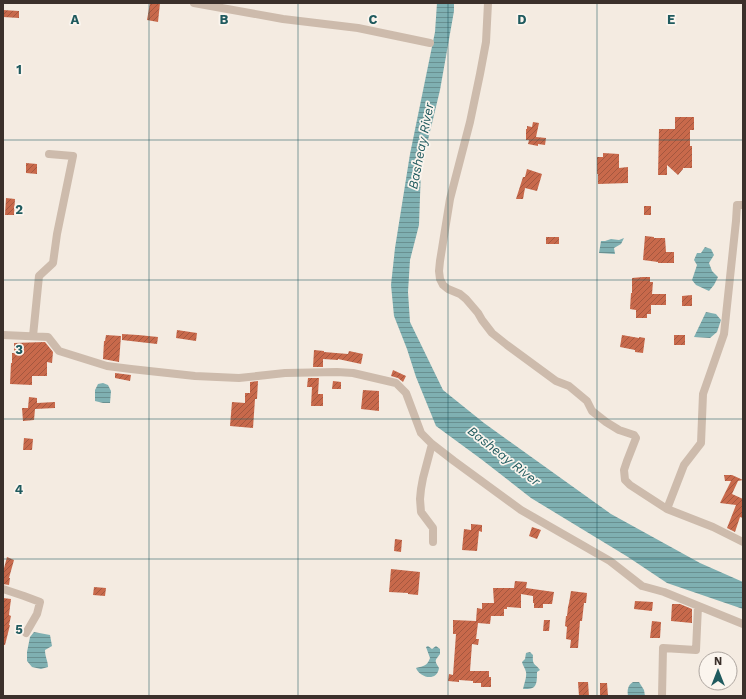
<svg xmlns="http://www.w3.org/2000/svg" width="746" height="699" font-family="'Work Sans',sans-serif">
	<style>
		.water { fill: url(#water-rules) }
		.building { fill: url(#building-hatch) }
		.lines { fill: none; stroke-linecap: round; stroke-linejoin: round }
		.minor { stroke: #cdbbac; stroke-width: 8 }
		.grid { fill: none; stroke: #1f5a5e; stroke-width: 1; stroke-opacity: 0.55 }
		.labels { text-anchor: middle; dominant-baseline: central; stroke-width: 3.5; stroke-linejoin: round; paint-order: stroke }
		.water-label { font-size: 13px; font-style: italic; fill: #1f5a5e; stroke: #fbf5ee }
		.grid-label { font-size: 13px; text-anchor: middle; font-weight: bold; fill: #1f5a5e; stroke: #fbf5ee; stroke-width: 3.5; stroke-linejoin: round; paint-order: stroke }
	</style>
	<defs>
		<pattern id="water-rules" width="6" height="5" patternUnits="userSpaceOnUse"><rect width="6" height="5" fill="#7fb0b2"/><path d="M0 2.5h6" fill="none" stroke="#699091"/></pattern>
		<pattern id="building-hatch" width="6" height="6" patternUnits="userSpaceOnUse"><rect width="6" height="6" fill="#c8694b"/><path d="M-1 1l2-2M0 6l6-6M5 7l2-2" fill="none" stroke="#a4573f"/></pattern>
	</defs>
	<rect width="100%" height="100%" fill="#f4ebe1"/>
	<path class="water" d="M437,3H454V11L440,90L421,169L419,225L410,260L408,292L410,322L443,390L484,423L611,514L700,563L743,582V609L667,583L628,557L531,498L481,459L436,426L416,377L407,349L394,316L391,285L395,248L410,154L435,32Z
		M624,238L621,244L614,248L615,254L599,253L601,241H605L611,239L619,240Z
		M705,247L711,249L714,255L709,263L712,271L718,277L714,285L709,291L696,285L692,280L697,265L694,260L697,253H701Z
		M706,312L716,314L721,320L717,332L710,338L694,337Z
		M103,383L108,385L111,391L110,403H103L95,401V390L98,384Z
		M34,632L50,635L52,646L45,650C45,657 48,661 48,667L41,669L32,667L27,661V652L30,637Z
		M428,646L432,649L436,646L440,649V654C435,661 434,660 439,668C437,682 420,678 416,668C424,666 427,666 430,658L426,647Z
		M530,652L533,655C532,666 535,663 540,670L537,672C537,684 537,690 523,689C524,684 527,677 526,672C525,668 523,666 522,662L525,659L526,653Z
		M633,682H639L644,690L645,696H628C627,690 628,685 633,682Z"/>
	<path class="building" d="M150,3H160L158,22L147,20Z
		M3,10L19,11V18L3,17Z
		M675,117H694V130H690V146H692V168H683V169L678,175L667,165V175H658L659,129H675Z
		M533,122L539,123L536,137L546,138L545,145L538,144V146L528,144L529,140H526V129H527V126L532,127Z
		M603,153L619,154V168L628,167V183L598,184V174H597V157H603Z
		M26,163L37,164V174L26,173Z
		M527,169L542,174L537,191L525,188L523,199H516L523,177H525Z
		M6,198L15,199L14,215H5Z
		M644,206H651V215H644Z
		M645,236L654,237V238H665L666,252H674V263H658V262L643,260Z
		M546,237H559V244H546Z
		M643,277H650V282H653L652,294H666V305H651V314H647V318H636V310L630,309L631,293H632V278Z
		M692,295V306H682V296Z
		M177,330L197,333L196,341L176,338Z
		M122,334L138,335L158,337L157,344L122,340Z
		M106,335L121,336L119,362L103,359L104,341H105Z
		M622,335L639,338V337L645,338L643,353L635,352V350L620,347Z
		M674,335H685V345H674Z
		M45,342L53,352L52,363L47,362V376H32V385L10,384L11,363H12V353H14V343Z
		M314,350L324,351V352L348,354L349,351L363,354L361,364L338,359V360L323,359V367H313Z
		M393,370L406,376L403,382L398,378L391,376Z
		M115,373L131,375L130,381L115,378Z
		M308,378H319L318,394H323V406H311L312,387H307Z
		M258,381L257,399H255L253,428L230,426L232,402L245,403V393H250V382Z
		M333,381L341,382V389H332Z
		M363,390L379,391V411L361,409Z
		M29,397L37,398V403L55,402V408L35,409L34,420L23,421L22,408H28Z
		M24,438L33,439L32,450H23Z
		M724,475H732L743,480L738,481L732,494L743,499V518L740,517L735,532L727,528L736,505L720,503L731,481H725Z
		M471,524L482,525V532L479,531L477,551L462,550L464,529L471,530Z
		M532,527L541,530L537,539L529,536Z
		M395,539L402,540L401,552L394,551Z
		M7,557L14,560L9,578H10L9,585L3,584V572Z
		M391,569L420,572L418,595L408,594V593L389,592Z
		M515,581L527,582L526,588L554,592L552,604H543V608H534V603H533V596L521,594V608L507,607V609H504V616H491L490,624L478,623L476,639H479L478,645L472,644L470,671H489V677H491V687H481V683H473V681L459,680V682L448,681L449,674L453,675L456,634H453V620L476,621L477,608L482,609V603H494L493,588H514Z
		M94,587L106,588L105,596L93,595Z
		M571,591L587,593L586,603H584L582,621H580L578,648H570L571,640L566,639L567,627L565,626L566,616H567L568,607L569,603Z
		M3,598L11,599L9,615L11,616L9,625H10L5,645H3Z
		M635,601L653,602L652,611L634,609Z
		M672,604H680L692,609V623L671,621Z
		M544,620H550L549,631H543Z
		M652,621L661,622L660,638H650Z
		M578,682H588L589,696H579Z
		M600,683H607L608,696H600Z"/>
	<g class="lines">
		<path class="minor" d="M194,3L283,19L358,28L430,43
			M488,3L486,42L480,74L470,122L450,199L440,261L439,271L440,279L443,285L448,289L460,294L466,299L478,313L482,320L492,333L507,345L556,381L569,386L587,401L592,411L606,422L619,430L634,435L636,438L627,461L624,470L625,480L630,485L667,509L713,527L743,542
			M3,335L48,337L59,351L107,366L131,369L195,376L239,378L285,373L337,372L353,373L396,383L406,393L421,433L432,444L454,461L521,510L610,561L642,586L664,592L743,624
			M33,336L39,276L53,263L57,234L73,156L49,154
			M432,444L423,478L421,489L420,499L421,512L433,528V542
			M667,509L684,465L701,443L703,394L724,334L736,221L737,205H743
			M3,589L24,596L40,602L37,614L26,633
			M662,696L663,648L696,650L698,606"/>
	</g>
	<path class="grid" d="M149,3V696M298,3V696M448,3V696M597,3V696M3,140H743M3,280H743M3,419H743M3,559H743"/>
	<g class="labels">
		<g class="water-label">
			<text transform="translate(421 146) rotate(-79)">Basheay River</text>
			<text transform="translate(504 456) rotate(38)">Basheay River</text>
		</g>
	</g>
	<g class="grid-label">
		<text x="75" y="24">A</text>
		<text x="224" y="24">B</text>
		<text x="373" y="24">C</text>
		<text x="522" y="24">D</text>
		<text x="671" y="24">E</text>
		<text x="19" y="74">1</text>
		<text x="19" y="214">2</text>
		<text x="19" y="354">3</text>
		<text x="19" y="494">4</text>
		<text x="19" y="634">5</text>
	</g>
	<rect width="746" height="699" fill="none" stroke="#3b302b" stroke-width="8"/>
	<g transform="translate(718 671)"><circle r="19" fill="#fbf5ee" stroke="#aea6a0"/>
	<path d="M0-3L7 15L0 10L-7 15Z" fill="#1f5a5e"/>
	<text y="-6" font-size="11" font-weight="bold" text-anchor="middle" fill="#3b302b">N</text>
	</g>
</svg>
